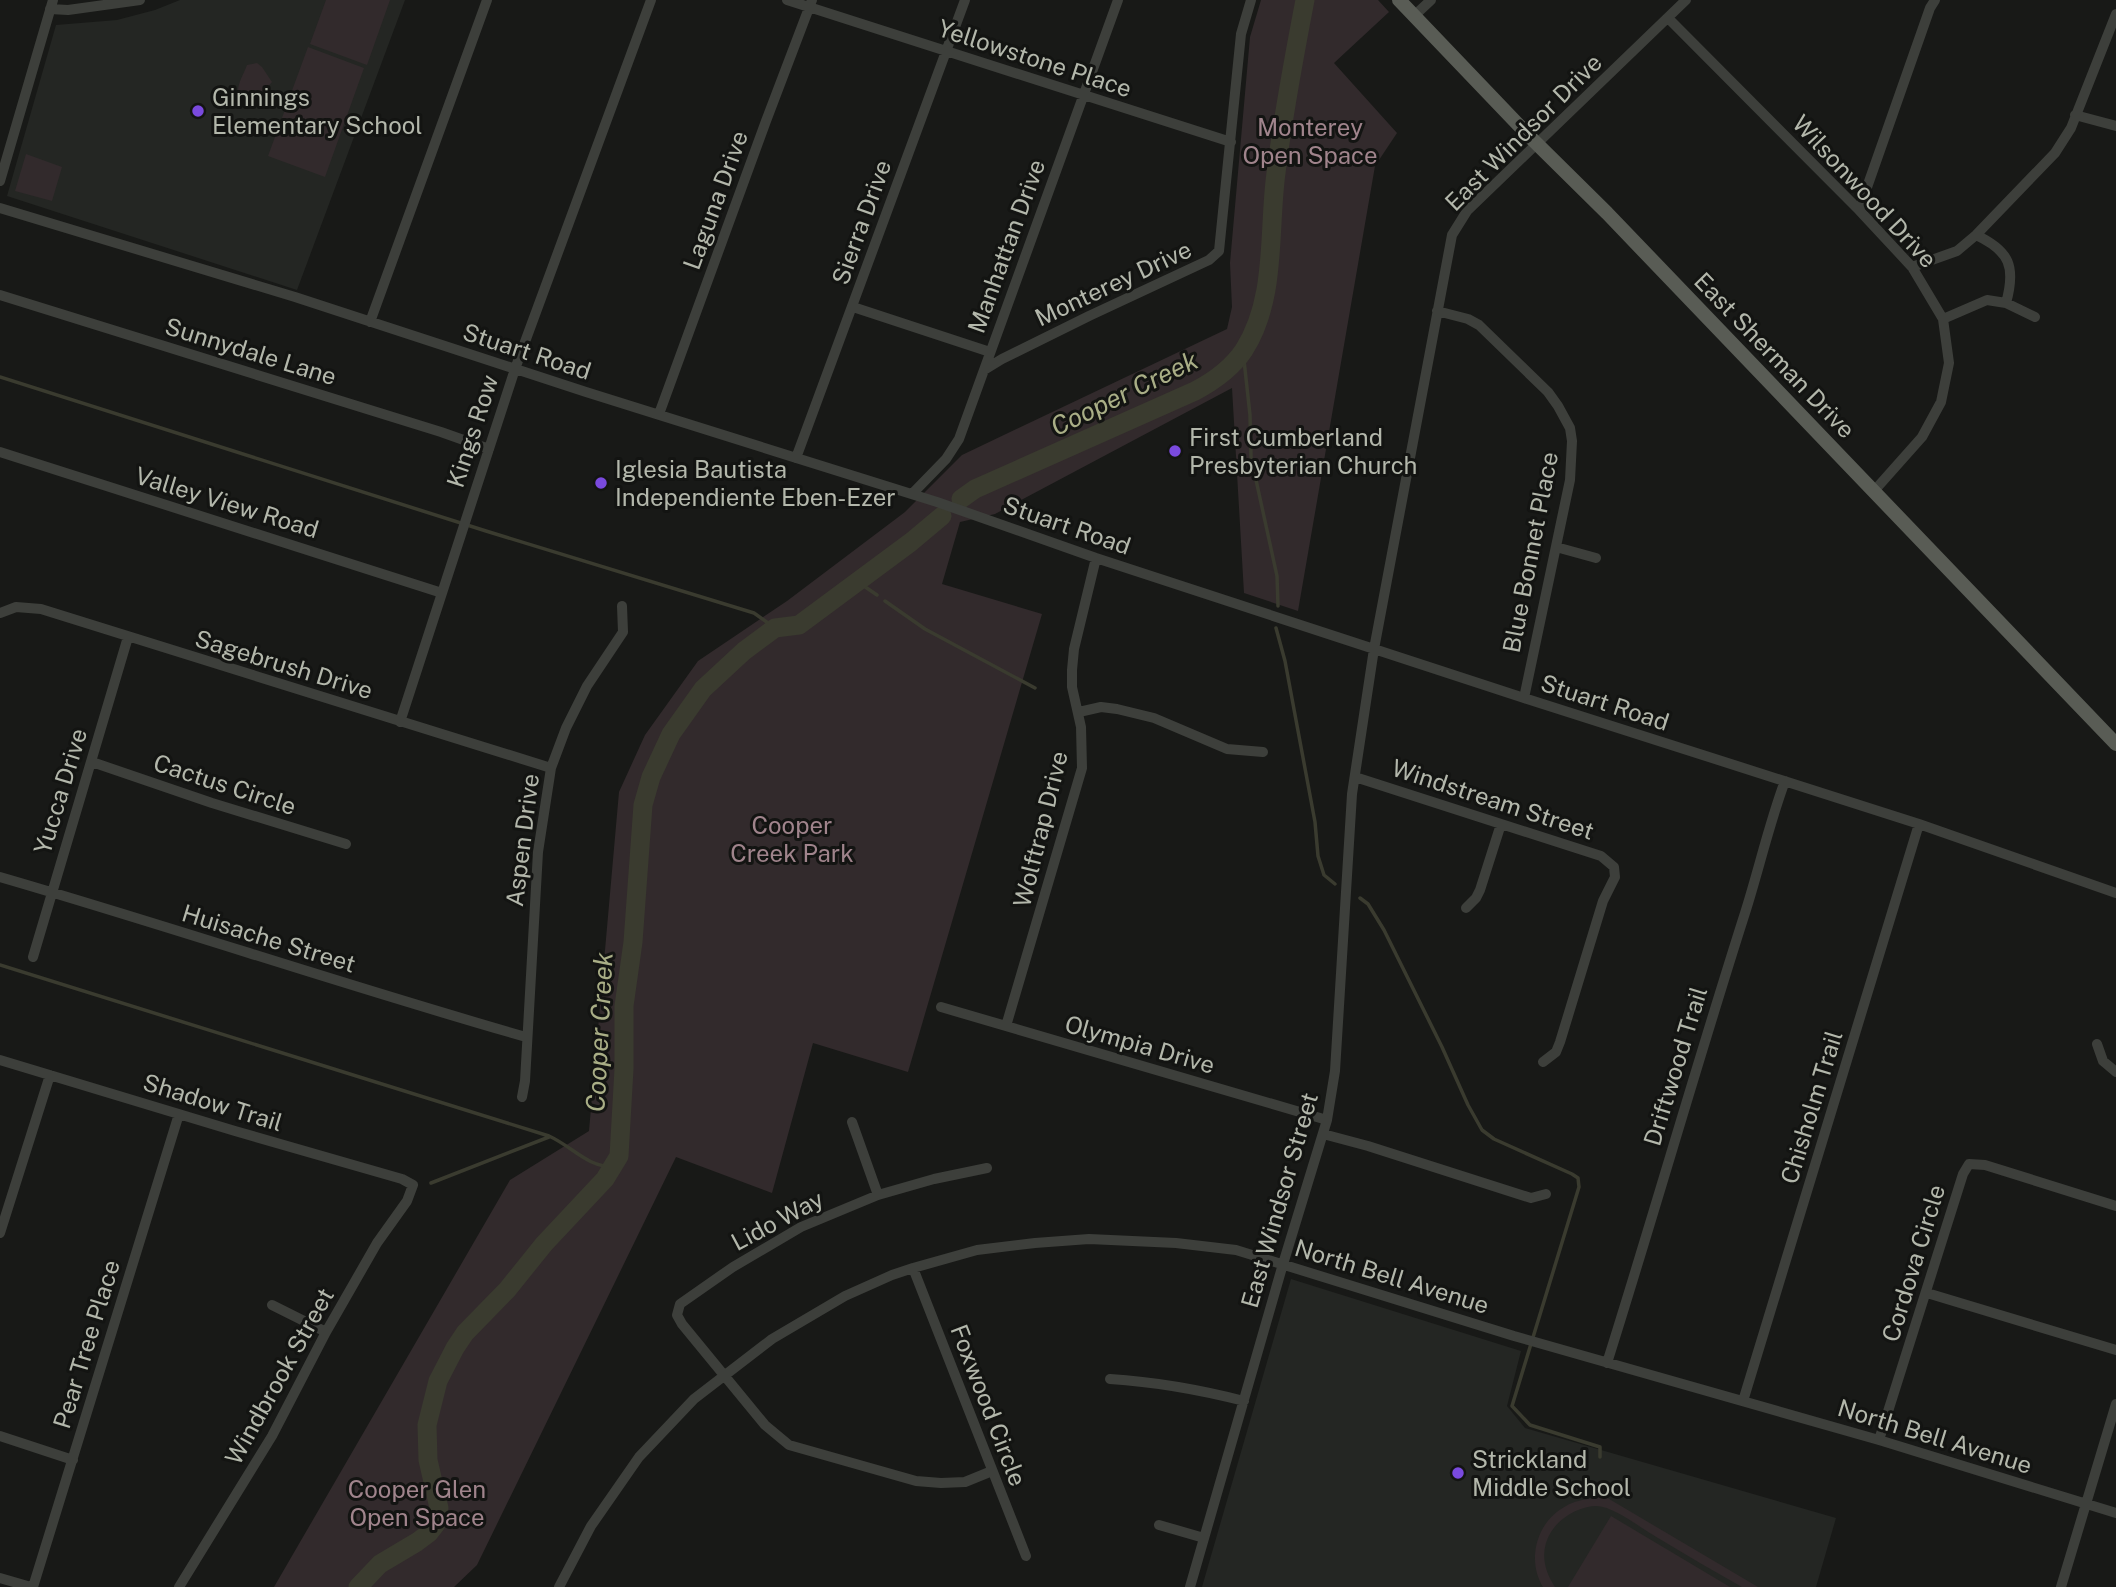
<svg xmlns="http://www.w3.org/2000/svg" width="2116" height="1587" font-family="'Public Sans',sans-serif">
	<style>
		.built { fill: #242623 }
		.green { fill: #322a2c }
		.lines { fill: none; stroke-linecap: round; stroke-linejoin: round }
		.stream { stroke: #3a3b2f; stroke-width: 3.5 }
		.river { stroke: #3a3b2f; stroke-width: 19 }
		.minor { stroke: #3d3f3b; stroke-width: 10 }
		.major { stroke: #595c55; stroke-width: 14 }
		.poi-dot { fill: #7a4ade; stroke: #131412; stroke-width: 2.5 }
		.labels { text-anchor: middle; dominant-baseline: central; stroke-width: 6; stroke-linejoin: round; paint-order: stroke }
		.street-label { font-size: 24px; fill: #b3b7ab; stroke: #131412 }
		.poi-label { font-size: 24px; fill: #b3b7ab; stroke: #131412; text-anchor: start }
		.park-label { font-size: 24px; fill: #a0848c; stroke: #131412 }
		.water-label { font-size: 26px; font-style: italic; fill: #a9ae86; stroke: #131412 }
	</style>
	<rect width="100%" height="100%" fill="#181917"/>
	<path class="built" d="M180,0H405L297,290L7,196L56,25L117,20L155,10Z
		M1291,1279L1521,1351L1507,1406L1525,1428L1836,1518L1816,1587H1202Z"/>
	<path class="green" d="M326,0H390L367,65L310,44Z
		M1261,0H1378L1389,12L1334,63L1397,133L1375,166L1298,611L1244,593L1232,388L995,514L960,522L942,584L1042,614L908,1072L813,1043L772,1193L676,1157L477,1565L454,1587H274L510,1180L589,1131L619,792L645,735L698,661L787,601L905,512L962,455L1227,329L1232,307L1230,263L1250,37Z
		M308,47L364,68L325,177L268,156Z
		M257,63L262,67L272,82L264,91H258L246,96L238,91C238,82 244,74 247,65Z
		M26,154L62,167L52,201L15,191Z
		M1577,1480L1758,1587H1742C1714,1571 1686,1555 1658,1538C1642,1529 1615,1507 1597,1506C1580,1506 1560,1517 1551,1532C1540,1550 1543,1569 1555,1587H1543C1526,1559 1537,1521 1566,1506C1574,1501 1583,1500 1592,1498L1573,1487Z
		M1611,1516L1730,1587H1568Z"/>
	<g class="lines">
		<path class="stream" d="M1243,351L1250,415L1251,457L1277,576L1278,606
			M0,377L486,531L754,613L775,628
			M858,582L877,595
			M885,601L925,629L1035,688
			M1276,628L1285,661L1315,822L1318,856L1324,875L1335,884
			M1360,898L1368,904L1384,930L1442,1047L1468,1105L1482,1130L1494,1139L1572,1174L1578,1178L1579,1187L1512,1406L1530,1425L1600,1447V1457
			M0,965L549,1136C573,1147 587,1167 614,1167
			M431,1183L549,1137"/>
		<path class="river" d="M961,499L975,489L1195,391C1214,381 1232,368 1244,350C1277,298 1268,232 1276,173C1283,115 1294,57 1305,0
			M358,1587L380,1564L417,1542L429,1533L436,1524L439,1508L428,1460L427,1425L438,1381L455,1348L465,1333L507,1290L544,1244L605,1179L619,1156L624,1069V1006L633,942L643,805L651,777L671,734L703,689L744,651L775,628L799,625L911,542L942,516"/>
		<path class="minor" d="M787,0L1231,142
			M50,9L68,10L140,0
			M1415,15L1431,0
			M1669,19L1859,210L1912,267L1943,319L1949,363L1941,402L1922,437L1874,491
			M2075,115L2116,126
			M0,181L53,0
			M0,208L295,297L586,392L937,502L1096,558L1524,698L1919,824L2116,893
			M1859,210L1930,8L1935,0
			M1976,235C2010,251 2016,267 2006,303
			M1912,267L1957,251L1976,235L2055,153L2071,128L2116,14
			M0,295L441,432L489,449
			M853,307L990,352
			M1437,311L1468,319L1479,325L1548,392L1558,406L1570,428L1572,441L1570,480L1524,698
			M1943,319L1987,300L2006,303L2035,317
			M370,322L487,0
			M984,370L1002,359L1089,316L1209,260L1219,251L1241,34L1251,0
			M659,414L766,121L812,0
			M0,452L442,593
			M796,458L965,0
			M912,494L946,459L959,439L1118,0
			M1556,547L1596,558
			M0,613L16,607L41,609L551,768
			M1079,712L1101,707L1117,709L1154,718L1227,749L1263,752
			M400,722L515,369L651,0
			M92,762L212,803L346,844
			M1355,777L1601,856L1614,867L1615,877L1603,901L1560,1042L1556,1052L1543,1062
			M0,877C176,928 350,987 526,1037
			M1466,908L1476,898L1480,890L1501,824
			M33,957L128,637
			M941,1007L1327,1120
			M1006,1026L1082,768L1081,727L1072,687V670L1074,649L1096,558
			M2097,1044L2103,1061L2116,1072
			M0,1060L235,1131L402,1179L413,1185L407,1201L377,1243L326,1332L272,1436L179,1587
			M522,1097L525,1081L538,852L551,768L566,728L587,686L623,632L622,606
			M852,1122L878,1195
			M1323,1134L1368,1146L1531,1198L1546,1194
			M987,1168L934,1179L878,1195L801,1227L733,1267L680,1304L677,1315L682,1324L765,1425L789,1445L916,1481L941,1483L965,1482L992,1471
			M0,1233L50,1075
			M913,1268L1026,1556
			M1927,1293L2116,1350
			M272,1305L326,1332
			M1607,1363C1654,1214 1697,1063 1745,913C1759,869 1769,824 1785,781
			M1110,1379C1157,1382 1197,1389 1244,1401
			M1743,1401L1919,824
			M0,1436L73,1460
			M1879,1440L1963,1174L1969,1164L1985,1165L2116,1206
			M1159,1525L1204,1538
			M0,1578L31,1587
			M33,1587L179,1114
			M559,1587L591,1526L639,1457L694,1399L772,1339L845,1296L892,1275L913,1268L977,1250L1035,1243L1089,1239L1176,1243L1236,1250L1514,1336L1879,1440L2116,1513
			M1190,1587L1283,1264L1327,1120L1335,1071L1352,794L1374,649L1452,235L1467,211L1686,0
			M2061,1587L2116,1404"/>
		<path class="major" d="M1399,0L1530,137L1607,213L2116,744"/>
	</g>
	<g class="poi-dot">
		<circle cx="198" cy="111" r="7"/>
		<circle cx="1175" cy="451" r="7"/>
		<circle cx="601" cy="483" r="7"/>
		<circle cx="1458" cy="1473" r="7"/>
	</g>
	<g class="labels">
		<g class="street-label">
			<text transform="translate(1035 58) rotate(18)">Yellowstone Place</text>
			<text transform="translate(1523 132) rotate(-45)">East Windsor Drive</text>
			<text transform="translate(1865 191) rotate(47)">Wilsonwood Drive</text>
			<text transform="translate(715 200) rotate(-70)">Laguna Drive</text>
			<text transform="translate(861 222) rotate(-70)">Sierra Drive</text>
			<text transform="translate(1006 246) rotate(-70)">Manhattan Drive</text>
			<text transform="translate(1113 283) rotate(-25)">Monterey Drive</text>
			<text transform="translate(251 351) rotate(17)">Sunnydale Lane</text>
			<text transform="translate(527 351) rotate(18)">Stuart Road</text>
			<text transform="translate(1775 355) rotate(46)">East Sherman Drive</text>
			<text transform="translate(472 431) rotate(-72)">Kings Row</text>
			<text transform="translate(227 502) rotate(17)">Valley View Road</text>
			<text transform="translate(1067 525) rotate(19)">Stuart Road</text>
			<text transform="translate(1530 552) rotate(-79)">Blue Bonnet Place</text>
			<text transform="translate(284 664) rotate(17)">Sagebrush Drive</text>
			<text transform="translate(1605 702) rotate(18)">Stuart Road</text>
			<text transform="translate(225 784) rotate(18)">Cactus Circle</text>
			<text transform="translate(60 791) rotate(-73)">Yucca Drive</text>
			<text transform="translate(1493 799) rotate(18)">Windstream Street</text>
			<text transform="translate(1040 829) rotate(-76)">Wolftrap Drive</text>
			<text transform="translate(522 840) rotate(-83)">Aspen Drive</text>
			<text transform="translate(269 938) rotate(17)">Huisache Street</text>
			<text transform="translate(1140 1044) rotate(16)">Olympia Drive</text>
			<text transform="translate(1675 1066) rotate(-73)">Driftwood Trail</text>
			<text transform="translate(213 1102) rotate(17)">Shadow Trail</text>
			<text transform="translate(1811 1107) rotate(-73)">Chisholm Trail</text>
			<text transform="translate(1279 1200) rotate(-74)">East Windsor Street</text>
			<text transform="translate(777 1220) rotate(-28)">Lido Way</text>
			<text transform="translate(1913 1263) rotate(-73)">Cordova Circle</text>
			<text transform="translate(1392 1276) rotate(17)">North Bell Avenue</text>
			<text transform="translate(86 1344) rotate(-73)">Pear Tree Place</text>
			<text transform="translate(279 1376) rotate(-61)">Windbrook Street</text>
			<text transform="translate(989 1405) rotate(69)">Foxwood Circle</text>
			<text transform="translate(1935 1436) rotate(17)">North Bell Avenue</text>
		</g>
		<g class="poi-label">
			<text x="212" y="97">Ginnings<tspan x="212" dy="28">Elementary School</tspan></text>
			<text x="1189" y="437">First Cumberland<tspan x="1189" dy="28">Presbyterian Church</tspan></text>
			<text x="615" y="469">Iglesia Bautista<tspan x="615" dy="28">Independiente Eben-Ezer</tspan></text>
			<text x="1472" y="1459">Strickland<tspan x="1472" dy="28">Middle School</tspan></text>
		</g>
		<g class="park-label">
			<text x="1310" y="127">Monterey<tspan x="1310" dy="28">Open Space</tspan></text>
			<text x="792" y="825">Cooper<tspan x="792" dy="28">Creek Park</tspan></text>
			<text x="417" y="1489">Cooper Glen<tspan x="417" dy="28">Open Space</tspan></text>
		</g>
		<g class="water-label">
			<text transform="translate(1124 393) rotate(-26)">Cooper Creek</text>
			<text transform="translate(599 1032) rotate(-87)">Cooper Creek</text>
		</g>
	</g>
</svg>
